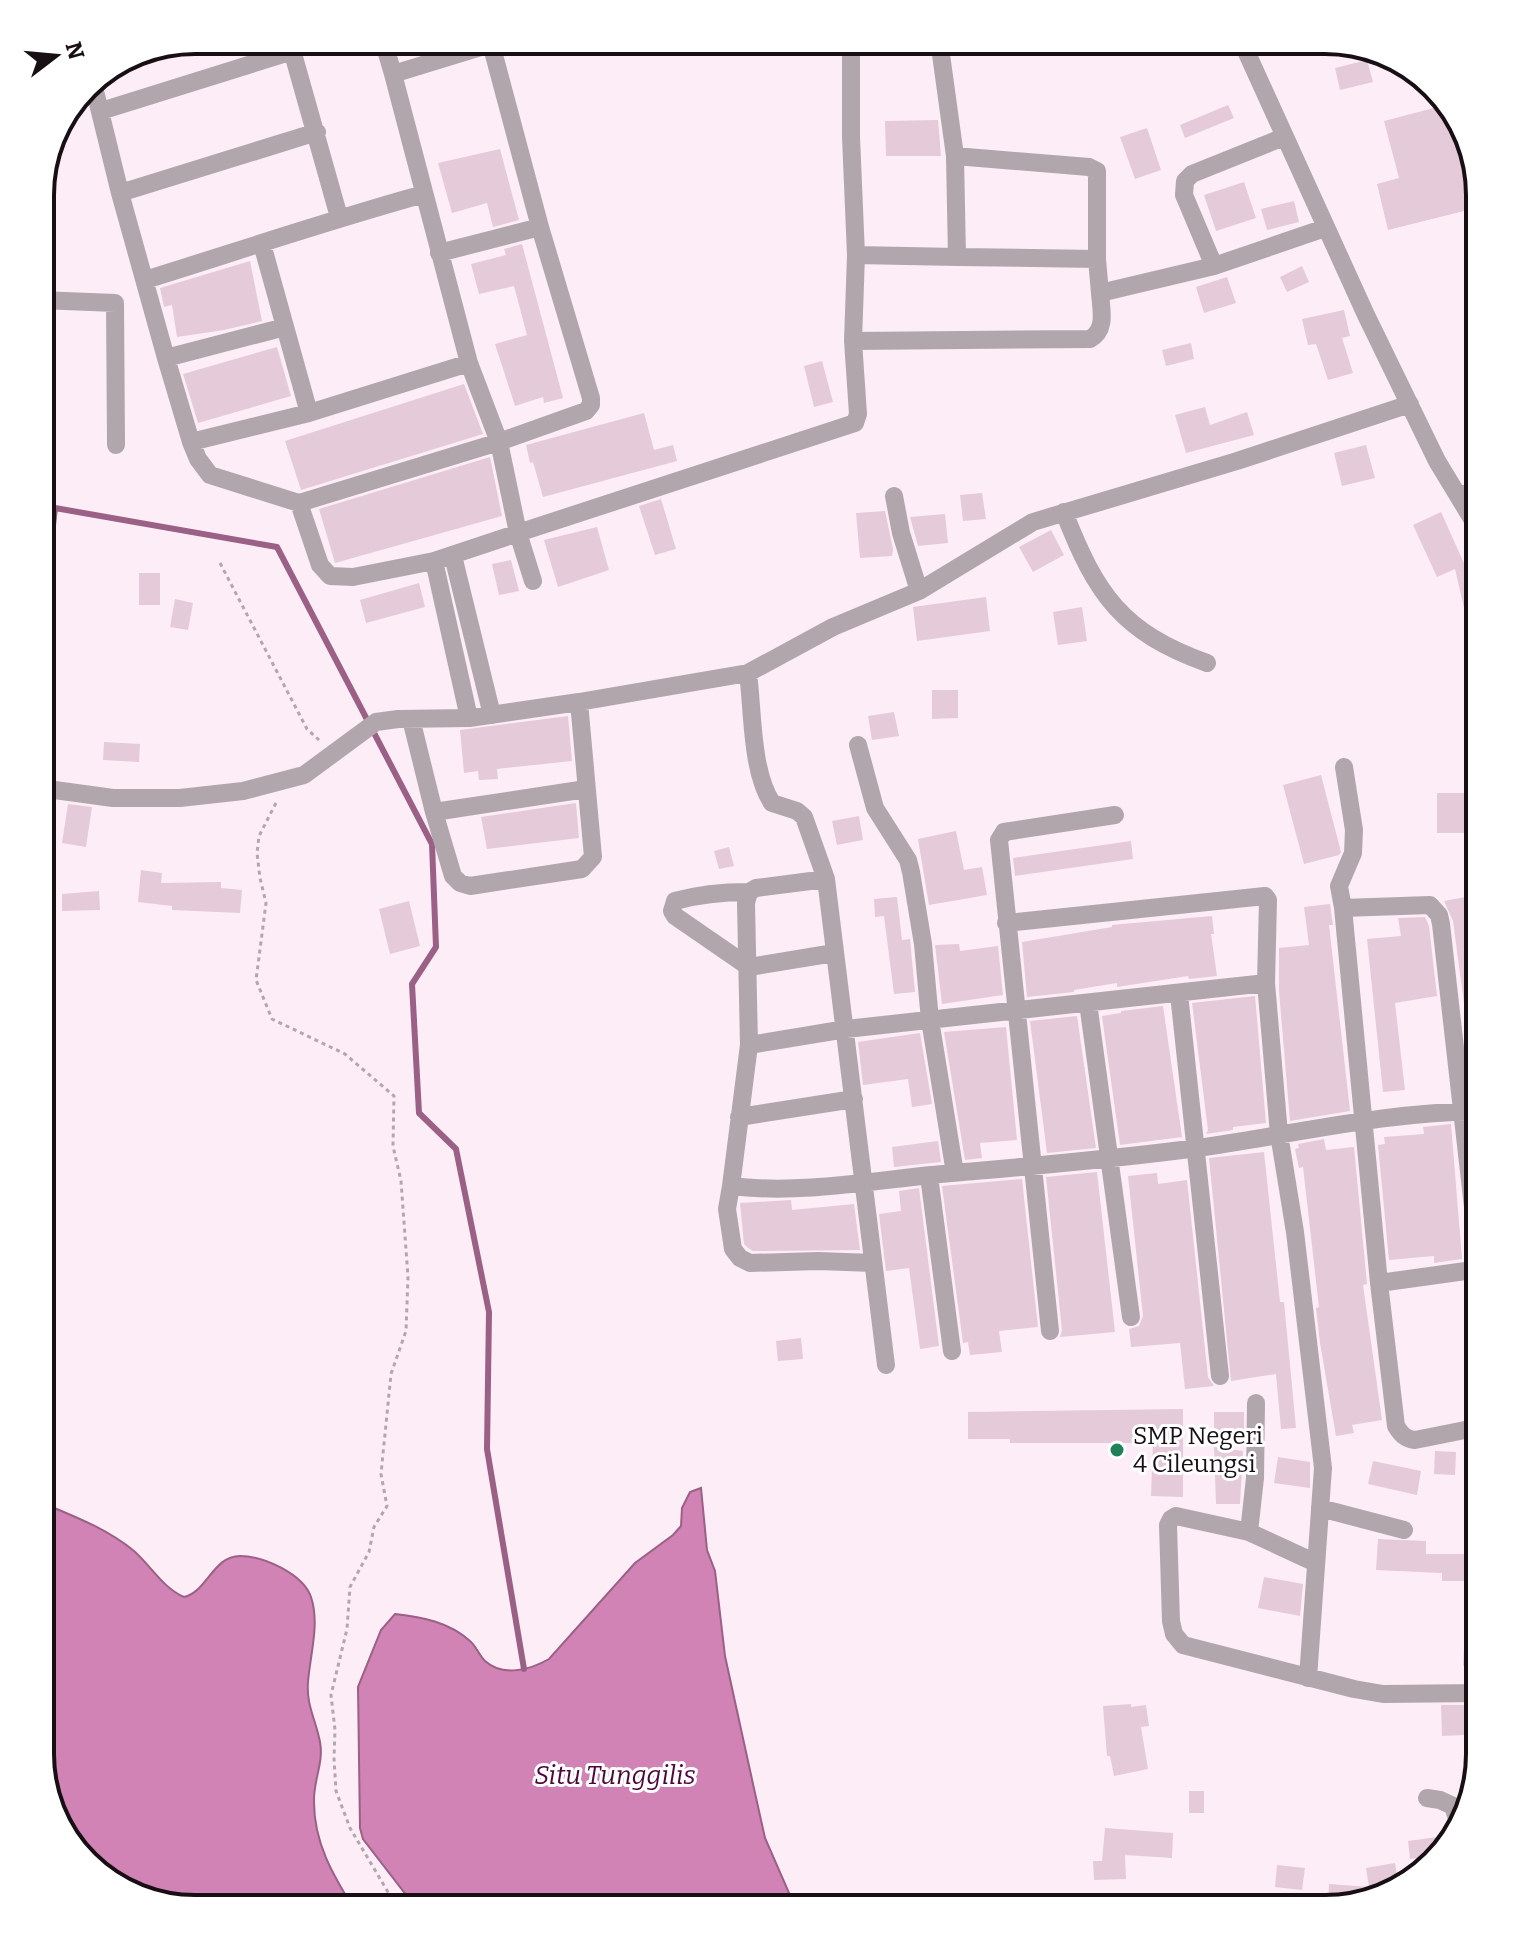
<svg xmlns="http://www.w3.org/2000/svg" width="1520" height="1949" font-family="Bitter,serif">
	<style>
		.water { fill: #d183b5; stroke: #9a6085; stroke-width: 2 }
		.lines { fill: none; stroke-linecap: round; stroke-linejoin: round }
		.stream { stroke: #9a6085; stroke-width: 6 }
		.building { fill: #e5cada }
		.path { stroke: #b4a6ae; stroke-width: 3; stroke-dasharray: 4 4; stroke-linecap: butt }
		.minor { stroke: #b2a6ad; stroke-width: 18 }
		.poi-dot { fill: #1f815a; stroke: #fff; stroke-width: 3 }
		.labels { text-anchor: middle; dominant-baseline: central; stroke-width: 6; stroke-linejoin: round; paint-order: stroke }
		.poi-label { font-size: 24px; fill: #180f14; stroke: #fff; text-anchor: start }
		.water-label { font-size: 26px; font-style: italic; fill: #4e063c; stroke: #fff }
		.rim { fill: none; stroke: #180f14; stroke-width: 4 }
	</style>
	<rect width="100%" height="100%" fill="#fdedf6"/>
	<path class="water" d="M701,1488L707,1550L715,1571L725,1656L753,1784L765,1838L796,1909H417L363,1839L360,1828L358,1687L381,1630L395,1614C422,1617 449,1622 470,1641C476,1646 479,1655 485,1661C503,1677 530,1670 549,1659L635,1563L673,1535L681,1526L682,1508L690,1492Z
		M40,1502C73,1516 106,1528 134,1551C151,1566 163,1588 184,1597C207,1592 213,1556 240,1556C264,1556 303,1574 311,1597C320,1624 310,1655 308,1682C306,1705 316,1720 320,1742C324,1763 313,1781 314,1802C314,1843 333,1875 354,1909H195L118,1888L66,1840L40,1754Z"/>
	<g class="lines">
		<path class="stream" d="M40,551L50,552L55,508L277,547L432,844L436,947L412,984L419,1113L456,1149L489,1312L487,1449L524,1669"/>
	</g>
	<path class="building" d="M1367,60L1373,82L1340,90L1335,68Z
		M1449,104L1454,109L1480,195V207L1388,230L1377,184L1399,178L1384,121Z
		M1228,105L1234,118L1185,138L1180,125Z
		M938,120L941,156H886L885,121Z
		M1147,128L1161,170L1135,179L1120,137Z
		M500,149L519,220L493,227L487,203L452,213L438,163Z
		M1244,182L1256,218L1216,231L1204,195Z
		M1294,201L1299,222L1267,230L1261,209Z
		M522,244L563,398L544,403L543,397L515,406L495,344L527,335L514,286L479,294L471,264L506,255L504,249Z
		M250,261L262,321L224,330L177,337L172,305L164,307L160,288Z
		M1302,266L1309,282L1287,292L1280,277Z
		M1227,277L1236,303L1204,313L1196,287Z
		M1344,310L1350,336L1342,338L1353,373L1328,380L1316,344L1308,345L1302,319Z
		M1191,343L1194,359L1166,366L1162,350Z
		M277,347L291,396L198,423L183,374Z
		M822,361L833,402L814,407L804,366Z
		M464,384L483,434L301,490L285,441Z
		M1205,407L1210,425L1247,412L1254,435L1186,453L1175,415Z
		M644,413L654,450L673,445L677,461L543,497L533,462L530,463L526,445Z
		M1366,445L1375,478L1342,486L1334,453Z
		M490,457L502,516L335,563L319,509Z
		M982,493L986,519L963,521L960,495Z
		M661,499L676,549L655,555L639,506Z
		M885,511L893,549L892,556L860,558L856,513Z
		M1441,512L1472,581L1480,579V650L1474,651L1455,569L1437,577L1413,525Z
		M945,514L948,543L918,546L910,517Z
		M597,527L609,570L558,587L544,540Z
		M1051,530L1064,555L1033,572L1019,547Z
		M511,560L519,591L499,595L492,564Z
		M139,573H160V605H139Z
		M419,583L425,607L366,623L360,600Z
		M986,597L990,631L917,641L913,607Z
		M175,599L193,603L188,630L170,627Z
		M1082,607L1087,641L1058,645L1053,612Z
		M932,690H958V718L932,719Z
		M894,712L899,736L872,740L868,716Z
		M568,716L572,761L497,769L498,779L479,780L478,771L464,773L460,730Z
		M104,742L140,744L139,762L103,760Z
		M1321,775L1341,852L1339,855L1304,864L1283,785Z
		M1437,793H1480V833H1437Z
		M576,803L579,838L487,849L481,817Z
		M68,804L92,807L86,847L62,843Z
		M859,816L863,840L837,845L832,821Z
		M956,831L964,870L982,867L987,895L929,905L918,839Z
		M1131,841L1133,859L1015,876L1013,858Z
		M729,847L734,866L719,869L714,851Z
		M141,870L162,873L161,883L221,882V888L242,890L240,913L172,910V906L138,902Z
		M99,891L100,910L62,911V894Z
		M1476,895L1480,919V1023L1467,1026L1453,921L1444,901Z
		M897,897L902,940L910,939L915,992L894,994L884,916L875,917L874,899Z
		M409,901L420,946L390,954L379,909Z
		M1330,904L1333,925H1329L1350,1111L1290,1121L1279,991V948L1309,945L1304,907Z
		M1212,916L1214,934H1211L1217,976L1189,979L1188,976L1117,987V983L1074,990V992L1027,997L1022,942L1112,927V925Z
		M1425,917L1429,926L1437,996L1395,1003L1405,1090L1383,1092L1367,939L1401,936L1398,918Z
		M959,944L960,951L998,946L1003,995L942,1004L935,945Z
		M1255,996L1266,1123L1233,1127V1130L1206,1134L1208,1130L1192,1003Z
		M1163,1006L1182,1137L1120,1145L1102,1016L1121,1013V1011Z
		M1077,1016L1096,1148L1047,1153L1030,1021Z
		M1006,1027L1017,1140L980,1143L982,1158L965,1160L944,1032Z
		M920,1033L932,1104L912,1107L908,1079L863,1085L858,1042Z
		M1451,1124L1462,1259L1434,1263V1256L1389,1260L1378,1145L1385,1144L1384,1137L1424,1134L1423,1127Z
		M1324,1139L1326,1150L1354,1147L1367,1284L1363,1285L1382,1420L1352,1425L1354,1433L1336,1436L1320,1343L1316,1308L1319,1307L1303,1167L1299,1168L1295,1149L1299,1148L1298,1144Z
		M938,1141L941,1162L894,1167L892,1147Z
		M1264,1152L1280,1302H1284L1296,1428L1281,1429L1276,1374L1231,1381L1209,1158Z
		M1097,1172L1115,1332L1060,1337L1062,1330L1046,1177Z
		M1157,1173L1158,1184L1187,1180L1208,1377L1214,1386L1185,1389L1180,1343L1131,1347L1129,1329L1139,1326L1143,1316L1128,1176Z
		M1022,1179L1038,1327L999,1331L1002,1352L970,1355L968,1342L963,1343L942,1186Z
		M919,1188L939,1346L920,1349L909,1268L886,1271L879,1214L901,1211L899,1191Z
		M791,1200L792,1210L854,1204L860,1250L753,1251L748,1248L744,1244L740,1203Z
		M801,1338L803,1359L778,1361L776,1341Z
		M1183,1409V1497L1151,1496L1153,1443H1010V1439H968V1412Z
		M1214,1412H1244V1433L1214,1436Z
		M1214,1447L1243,1451L1240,1504H1216Z
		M1435,1451L1456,1452L1455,1475L1434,1474Z
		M1278,1457L1310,1462V1488L1274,1483Z
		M1373,1461L1421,1471L1417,1495L1368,1484Z
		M1465,1482H1480V1530H1467Z
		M1378,1539L1426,1541V1554H1465V1563H1480V1581H1442V1573L1376,1570Z
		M1264,1577L1303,1584L1300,1616L1258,1608Z
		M1464,1648L1480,1649V1667L1463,1666Z
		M1131,1704V1707L1146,1705L1149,1726L1141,1727L1148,1769L1114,1776L1110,1756H1107L1103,1706Z
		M1441,1705H1464V1710L1480,1709V1726H1465V1735L1442,1736Z
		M1189,1791H1204V1813H1189Z
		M1105,1828L1173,1833L1172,1858L1125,1855L1126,1879L1094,1880L1093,1861H1102Z
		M1437,1837L1439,1853L1436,1856L1410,1859L1408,1841Z
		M1395,1863L1399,1887L1328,1908L1329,1884L1369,1887L1366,1868Z
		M1277,1865L1305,1868L1302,1890L1275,1887Z"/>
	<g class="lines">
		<path class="path" d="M220,563L307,729L319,740
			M276,803L259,836L257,853L260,878L266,903L256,980L272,1019L345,1054L394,1096L393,1146L401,1181L408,1277L406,1331L391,1374L381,1474L387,1506L374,1527L369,1552L350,1587L347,1629L331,1695L335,1730L334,1758L336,1791L350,1828L398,1909"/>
		<path class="minor" d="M383,40L393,74
			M504,40L393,74L469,363L499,442L518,533L855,423L858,414L853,341L856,255L957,257
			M851,40V137L856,255
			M939,40L955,156L957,257L1097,259L1100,293L1214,266L1325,228
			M1241,40L1366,315L1437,461L1480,532
			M290,43L339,217
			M92,79L120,193L166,358L191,442L198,459L210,475L299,503L499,442L586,411L591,405V398L540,227L490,40
			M101,111L293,51
			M955,156L1089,167L1097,171V259
			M120,193L317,132
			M262,244L309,413L469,363
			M439,253L540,227
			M1214,266L1184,195L1185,181L1192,174L1284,137
			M145,280C238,251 330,220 424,194
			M40,300L115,303L116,445
			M853,341L1090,339C1107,330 1101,309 1100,293
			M166,358L285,327
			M191,442L309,413
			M894,496L901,533L919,591
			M1458,496L1480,489
			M299,503L320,565L330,576L353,577L434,561L518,533L533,581
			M1064,512C1096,594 1121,632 1207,663
			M453,556L492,715
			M434,561L469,718
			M748,673C753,711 751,771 772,803L797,811L804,817L826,879L886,1365
			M411,719L434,812L453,876L460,883L470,886L582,869L593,857L579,702
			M858,745L875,808L908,860L911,872L923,944L930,1020L955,1173
			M40,788L113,798H180L243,791L304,775L376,722L398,719L469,718L579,702L748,673L833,627L919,591L1033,522L1237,461L1410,404
			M434,812L586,789
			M749,892C724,892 700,894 675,901L672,911L675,916L749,967L834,953
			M1430,905L1439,915L1441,924L1480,1269L1379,1283L1343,908Z
			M1343,908L1339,886L1353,853L1354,830L1344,767
			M1006,923L1265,896L1268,900L1266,983
			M1179,994L1220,1376
			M1088,1003L1131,1317
			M749,1045L746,903L749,892L756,888L826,879
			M739,1117L854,1099
			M929,1176L952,1351
			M731,1186L727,1209L733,1249L740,1258L750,1263L818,1261L873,1263
			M1379,1283L1396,1426C1401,1434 1405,1439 1415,1440L1480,1427
			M1050,1331L999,840L1004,832L1115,815
			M1256,1403L1255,1478L1249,1532L1176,1516L1171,1519L1168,1525L1171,1621L1174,1634L1183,1645L1354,1689L1383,1694L1480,1693
			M1320,1508L1404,1530
			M1249,1532L1316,1563
			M1308,1678L1323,1468L1295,1232L1279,1134L1266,983L846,1029L749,1045L731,1186C796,1194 865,1182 931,1175C1019,1167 1109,1160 1197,1148C1290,1135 1385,1112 1480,1111
			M1427,1798L1440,1800L1453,1806L1460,1828"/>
	</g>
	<circle class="poi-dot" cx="1117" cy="1450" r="8"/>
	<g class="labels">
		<g class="poi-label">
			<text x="1133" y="1436">SMP Negeri<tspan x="1133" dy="28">4 Cileungsi</tspan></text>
		</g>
		<g class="water-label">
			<text x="615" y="1775">Situ Tunggilis</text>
		</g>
	</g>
	<path d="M0 0H1520V1949H0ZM195 54H1325A141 141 0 0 1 1466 195V1754A141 141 0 0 1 1325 1895H195A141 141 0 0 1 54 1754V195A141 141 0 0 1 195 54Z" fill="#fff" fill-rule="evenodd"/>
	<path class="rim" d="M195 54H1325A141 141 0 0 1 1466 195V1754A141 141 0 0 1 1325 1895H195A141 141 0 0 1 54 1754V195A141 141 0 0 1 195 54Z"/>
	<g transform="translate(56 56) rotate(74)" stroke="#ffffff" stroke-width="6" paint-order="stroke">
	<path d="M0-6L14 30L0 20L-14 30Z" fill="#180f14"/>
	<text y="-12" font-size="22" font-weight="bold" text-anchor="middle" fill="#180f14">N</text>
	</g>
</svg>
